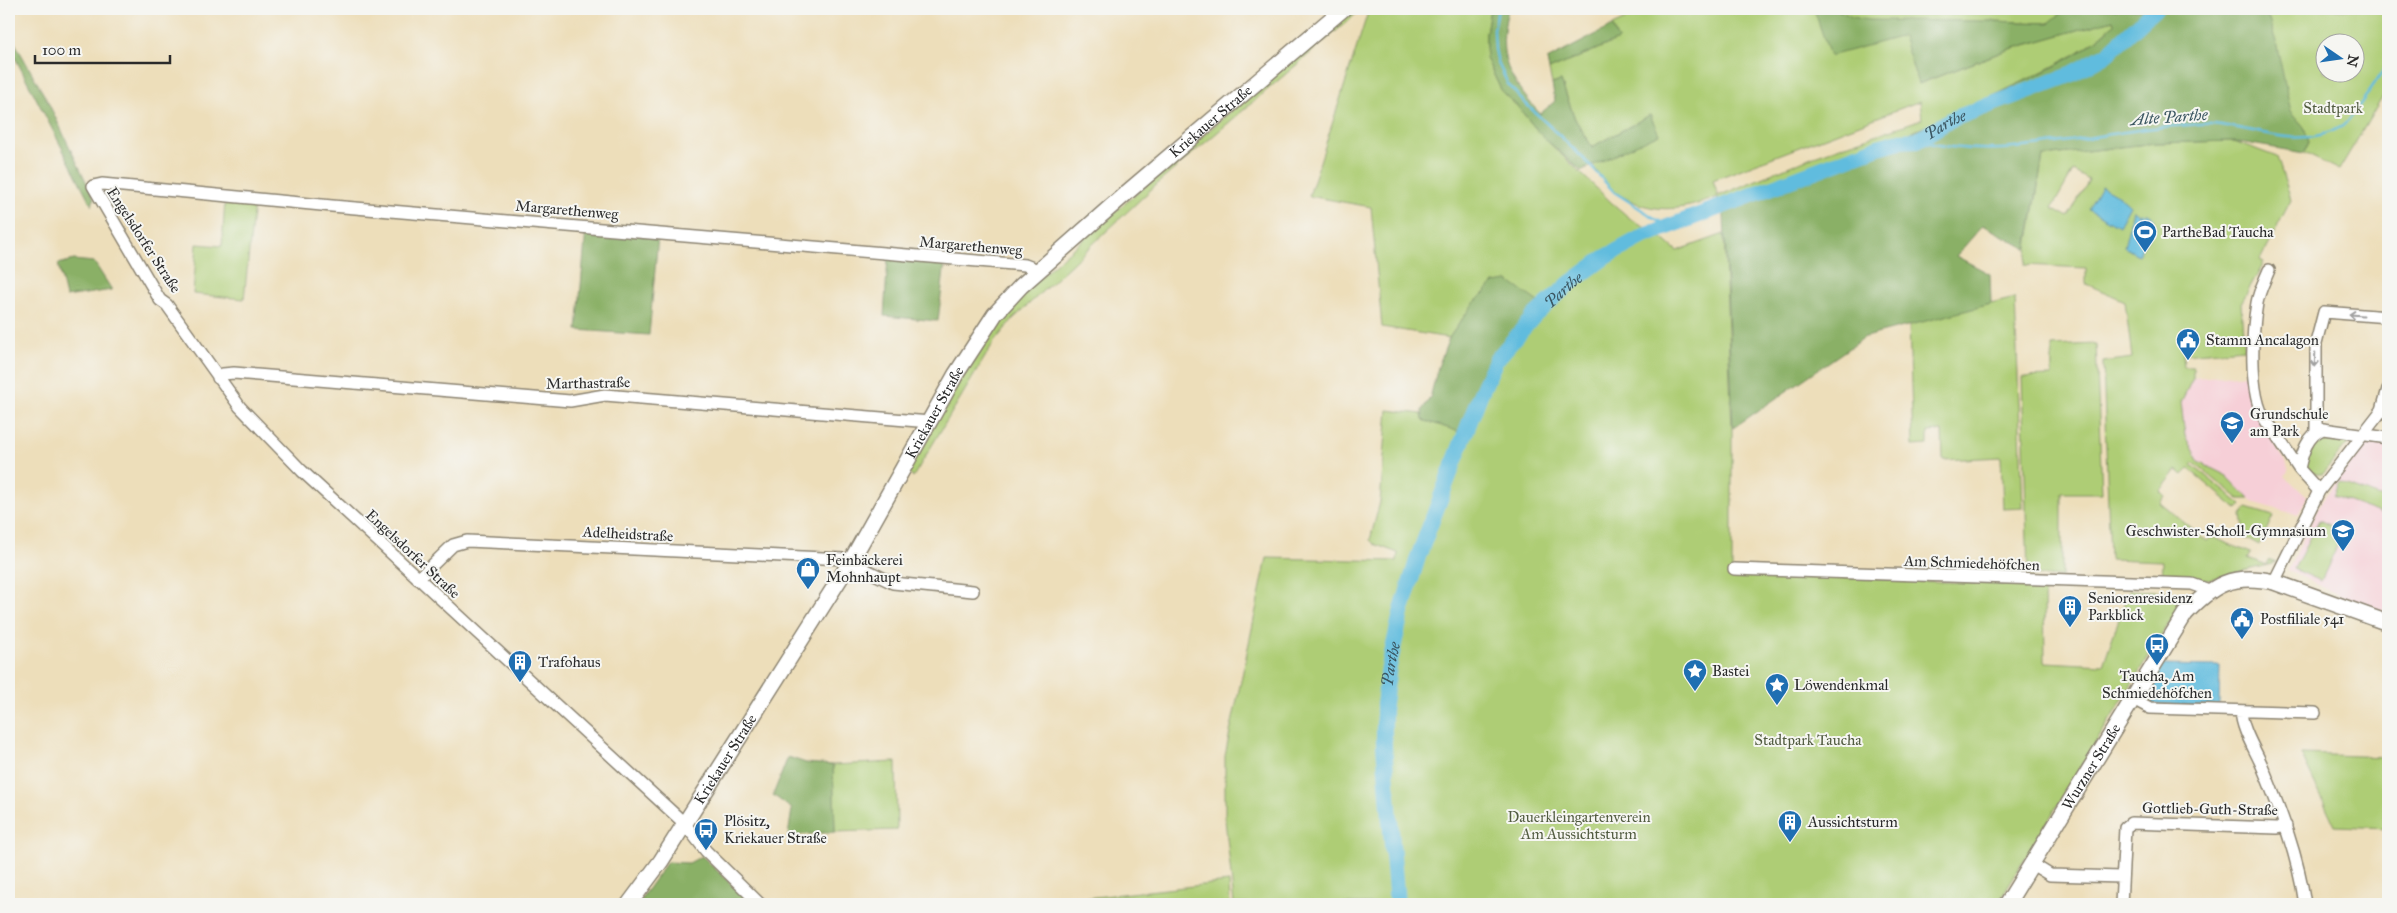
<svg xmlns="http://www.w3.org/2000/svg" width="2397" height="913" font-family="'IM FELL Great Primer',serif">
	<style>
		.built { fill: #f6cfd7 }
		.green { fill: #aecd75; stroke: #6c7c50; fill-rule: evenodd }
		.forest { fill: #8ab066; stroke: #5a6e48 }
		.water { fill: #60bcde; stroke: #467484 }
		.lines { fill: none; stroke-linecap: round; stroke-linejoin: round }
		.stream { stroke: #60bcde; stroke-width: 2.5 }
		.river { stroke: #60bcde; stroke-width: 16 }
		.street-casing { stroke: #8c8472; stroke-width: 14 }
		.secondary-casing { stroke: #8c8472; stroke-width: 18 }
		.street { stroke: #fff; stroke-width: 11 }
		.secondary { stroke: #fff; stroke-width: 15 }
		.oneway { stroke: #a0a0a0 }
		.labels { text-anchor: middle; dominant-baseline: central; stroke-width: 4; stroke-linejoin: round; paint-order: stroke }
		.park-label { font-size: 15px; fill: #525c41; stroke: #f6f6f2 }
		.street-label { font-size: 15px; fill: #2b2b2b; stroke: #f6f6f2 }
		.poi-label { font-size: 15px; fill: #2b2b2b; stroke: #f6f6f2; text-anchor: start }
		.water-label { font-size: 16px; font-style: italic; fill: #3b5661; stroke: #f6f6f2 }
	</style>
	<rect width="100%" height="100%" fill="#f6f6f2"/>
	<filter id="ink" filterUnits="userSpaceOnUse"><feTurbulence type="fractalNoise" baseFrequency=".02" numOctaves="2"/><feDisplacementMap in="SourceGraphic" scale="10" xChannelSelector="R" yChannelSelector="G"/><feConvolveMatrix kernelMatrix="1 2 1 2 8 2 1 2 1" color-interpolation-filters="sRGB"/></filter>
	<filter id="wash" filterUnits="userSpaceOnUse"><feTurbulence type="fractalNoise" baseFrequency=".0096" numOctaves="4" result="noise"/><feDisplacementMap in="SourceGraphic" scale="20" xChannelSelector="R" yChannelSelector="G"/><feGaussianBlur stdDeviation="1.12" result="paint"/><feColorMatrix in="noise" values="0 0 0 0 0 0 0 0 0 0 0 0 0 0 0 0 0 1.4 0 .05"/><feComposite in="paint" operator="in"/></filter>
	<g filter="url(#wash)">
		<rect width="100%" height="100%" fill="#eddeba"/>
		<path class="built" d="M2251,374L2257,408L2269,435L2286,462L2289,471L2285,476L2307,497L2298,515L2252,502L2227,476L2199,462L2184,436L2181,402L2193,378Z
			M2367,443L2388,444V614L2343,597L2288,570L2322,500Z"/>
		<path class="green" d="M1349,9H1362L1158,183L1013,319L994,342L913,477L906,472L1002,310Z
			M1369,9H1490L1486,33V58L1502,92L1518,107L1542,136L1612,203L1632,220L1654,231L1677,251L1724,234L1732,429V573L2044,586L2045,662L2103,665L2129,590L2181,592L2184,599L1997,904H1234L1225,819V756L1267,558L1397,561L1398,553L1374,544L1370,540L1380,502L1388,410L1422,414L1423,420L1465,433L1476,403L1494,364L1516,336L1473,304L1449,338L1382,327L1371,207L1309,196Z
			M1650,9H2074L2065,10L2050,23L1990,21L1919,84L2007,50L2113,20L2114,24C2085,53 2048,69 2012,87C1917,134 1819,169 1721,206L1717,197C1681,212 1648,215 1614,191C1605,185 1598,173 1592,164L1658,134L1650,115L1592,147L1575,119L1561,81L1552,84L1549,70L1618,40L1612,26ZM1920,101L1922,119L1814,156L1718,196L1713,180Z
			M2260,9H2388V88L2339,170L2304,153L2309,142L2290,112L2269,20ZM2324,42H2354V72H2324Z
			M2234,141L2277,157L2291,200L2260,260L2264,262L2241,303L2244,349L2183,354L2184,367H2193V378L2181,402L2185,436L2199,462L2227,476L2249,499H2239L2194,463L2192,465L2242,505L2238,510L2189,469L2183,475L2177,470L2160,491L2165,496L2160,503L2207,541L2212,537L2251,553L2248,558L2266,565L2268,560L2276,563L2210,579L2162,580L2163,561L2110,559L2103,362L2132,358L2125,301L2086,284V268L2025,265L2043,156L2155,143ZM2073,171L2089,180L2068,217L2052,208Z
			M225,200L254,203L244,299L193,294L197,244L222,246Z
			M2015,298L2023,508L2003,509L2001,457L1943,460L1942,431L1928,432V445L1913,446L1909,324Z
			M2096,344L2102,493H2062V577L2028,575L2022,377L2052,376V346Z
			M2323,435L2349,442L2322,474H2316L2306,469L2305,462L2319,438Z
			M2339,482L2388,500V516L2333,496Z
			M2247,508L2273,516L2259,546L2245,538L2242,515Z
			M2319,520L2344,532L2321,581L2294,569Z
			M2301,754L2388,757V828L2335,826Z
			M896,762L897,830L835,832L833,765Z
			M1229,882L1230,904H1032Z"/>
		<path class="forest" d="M1490,9H1508C1496,59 1508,77 1540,114L1555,101L1552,84L1561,81L1575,119L1592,147L1650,115L1659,134L1581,171L1542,136L1518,107L1502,92L1486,58V33Z
			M1814,9H1836L1852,17L1869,20L1990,21L2049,23L2065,10L2074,9H2260L2269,20L2276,42L2291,112L2304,127L2309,142L2304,153L2234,141L2155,143L2043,156L2027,249L1983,225L1956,256L1990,274L1991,304L1865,337L1733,428L1724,216L1721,206C1819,169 1917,134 2012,87C2048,70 2086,53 2114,24L2113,20L2007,50L1918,84L1903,36L1830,56Z
			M1612,26L1618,40L1549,70L1547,60Z
			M9,32L48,102L94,198L92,206L9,46Z
			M586,230L658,237L649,335L577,330Z
			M888,257L945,262L938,321L884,316Z
			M74,260L94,262L112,290L66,297L58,264Z
			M1508,281L1544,306L1494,364L1476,403L1466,434L1423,420L1422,410L1430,398L1438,367L1449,338L1473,304L1494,283Z
			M788,757L806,763L833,765L835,832L788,836L792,809L773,795Z
			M702,856L752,904H637L667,862L689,863Z"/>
		<path class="water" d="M2101,186L2119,196L2130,206L2119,226L2088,209Z
			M2133,210L2139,215L2141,212L2144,215L2146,212L2154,219L2150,225L2154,228L2138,255L2124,247Z
			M2161,665L2220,666L2219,706L2151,704L2152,701L2142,697Z"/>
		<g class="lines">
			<path class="stream" d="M1498,9L1494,30L1495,49L1498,63L1508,84L1521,99L1583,158L1614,192L1667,226
				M1918,140C2001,165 2090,132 2173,126C2186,126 2199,123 2211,124C2256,127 2298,151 2341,127C2349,123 2381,74 2388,63"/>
			<path class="river" id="s1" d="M1397,904L1384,746V704L1389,667L1401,613L1418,557L1480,395L1496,360L1535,315L1570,283L1604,258L1644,236L1878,147L1900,141L1918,140L1950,120L2070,75L2107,54L2155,9"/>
		</g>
	</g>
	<g filter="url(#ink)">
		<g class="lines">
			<g class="street-casing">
				<path id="street" d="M2269,270C2265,280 2259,291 2257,303C2252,333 2247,405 2271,427L2299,469
					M218,378L223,374L234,373L570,401L605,395L930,422
					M2316,432V343L2324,312L2388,317
					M2319,491L2299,469C2302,454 2307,435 2323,429L2388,438
					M1734,569L2192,584L2209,590
					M418,579L453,545L467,541L844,559L893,583L973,591
					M2274,582L2319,491L2382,410L2388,389
					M2133,699L2150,708L2315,713
					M2241,711C2242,730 2255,749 2263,768C2281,812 2298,856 2305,904
					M2032,864L2050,875L2121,877
					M760,904L706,851L684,823L302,471L240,407L167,305L160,300L93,186L102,184L332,206L1025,265L1038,270
					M2121,904L2125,828L2131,823L2277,828L2286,826"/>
			</g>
			<g class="secondary-casing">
				<g id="secondary">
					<path id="s2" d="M629,904L661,861L851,561L956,374L995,314L1021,286L1124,195L1343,9"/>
					<path id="s3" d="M2007,904L2185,614C2213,584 2233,573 2274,582L2388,623"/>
				</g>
			</g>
			<use href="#street" class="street"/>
			<use href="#secondary" class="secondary"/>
		</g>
		<defs><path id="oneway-shaft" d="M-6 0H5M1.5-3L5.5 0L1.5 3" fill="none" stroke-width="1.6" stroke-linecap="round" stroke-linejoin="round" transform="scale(1.25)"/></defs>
		<g class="oneway">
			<use href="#oneway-shaft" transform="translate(2356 315) rotate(-176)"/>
			<use href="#oneway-shaft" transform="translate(2315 360) rotate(92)"/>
		</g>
	</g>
	<defs>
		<g id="stadium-pin" transform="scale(1.25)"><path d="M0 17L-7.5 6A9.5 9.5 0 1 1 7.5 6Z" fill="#1f6fb2" stroke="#f6f6f2"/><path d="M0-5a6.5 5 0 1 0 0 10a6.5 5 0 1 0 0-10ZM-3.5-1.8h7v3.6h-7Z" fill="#fff"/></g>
		<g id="civic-pin" transform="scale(1.25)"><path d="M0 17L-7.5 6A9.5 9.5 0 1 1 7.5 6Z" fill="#1f6fb2" stroke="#f6f6f2"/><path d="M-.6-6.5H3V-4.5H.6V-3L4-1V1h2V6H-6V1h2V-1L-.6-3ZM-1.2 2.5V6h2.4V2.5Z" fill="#fff"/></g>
		<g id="school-pin" transform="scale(1.25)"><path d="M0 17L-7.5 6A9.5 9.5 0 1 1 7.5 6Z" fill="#1f6fb2" stroke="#f6f6f2"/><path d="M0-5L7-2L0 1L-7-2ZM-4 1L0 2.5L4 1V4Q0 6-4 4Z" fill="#fff"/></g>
		<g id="shop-pin" transform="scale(1.25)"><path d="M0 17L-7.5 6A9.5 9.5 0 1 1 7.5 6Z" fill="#1f6fb2" stroke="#f6f6f2"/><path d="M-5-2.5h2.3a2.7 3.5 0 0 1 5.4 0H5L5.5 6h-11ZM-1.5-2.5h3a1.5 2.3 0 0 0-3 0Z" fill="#fff"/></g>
		<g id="building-pin" transform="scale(1.25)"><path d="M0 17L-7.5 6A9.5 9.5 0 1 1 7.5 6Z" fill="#1f6fb2" stroke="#f6f6f2"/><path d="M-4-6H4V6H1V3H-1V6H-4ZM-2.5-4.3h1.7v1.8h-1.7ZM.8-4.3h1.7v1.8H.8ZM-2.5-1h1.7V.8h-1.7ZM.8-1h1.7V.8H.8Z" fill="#fff"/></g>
		<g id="bus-pin" transform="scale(1.25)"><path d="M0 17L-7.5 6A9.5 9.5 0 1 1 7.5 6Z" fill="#1f6fb2" stroke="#f6f6f2"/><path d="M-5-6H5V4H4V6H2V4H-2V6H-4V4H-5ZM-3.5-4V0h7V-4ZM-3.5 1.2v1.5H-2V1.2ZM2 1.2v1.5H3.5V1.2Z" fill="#fff"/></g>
		<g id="sight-pin" transform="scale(1.25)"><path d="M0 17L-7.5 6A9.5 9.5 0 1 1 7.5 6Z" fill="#1f6fb2" stroke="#f6f6f2"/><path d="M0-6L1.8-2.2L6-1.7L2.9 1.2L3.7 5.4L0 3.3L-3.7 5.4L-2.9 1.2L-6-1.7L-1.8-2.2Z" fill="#fff"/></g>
	</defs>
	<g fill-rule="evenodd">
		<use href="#stadium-pin" x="2145" y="232"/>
		<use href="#civic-pin" x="2188" y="340"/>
		<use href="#school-pin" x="2232" y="423"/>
		<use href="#school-pin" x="2343" y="531"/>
		<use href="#shop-pin" x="808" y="569"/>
		<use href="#building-pin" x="2070" y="607"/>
		<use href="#civic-pin" x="2242" y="619"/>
		<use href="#bus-pin" x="2157" y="645"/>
		<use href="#building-pin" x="520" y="662"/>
		<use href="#sight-pin" x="1695" y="671"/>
		<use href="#sight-pin" x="1777" y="685"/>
		<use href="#building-pin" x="1790" y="822"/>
		<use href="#bus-pin" x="706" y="830"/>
	</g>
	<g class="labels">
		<g class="park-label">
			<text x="2333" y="108">Stadtpark</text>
			<text x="1808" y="740">Stadtpark Taucha</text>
			<text x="1579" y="817">Dauerkleingartenverein<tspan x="1579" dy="17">Am Aussichtsturm</tspan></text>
		</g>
		<g class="street-label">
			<text stroke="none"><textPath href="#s2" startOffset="984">Kriekauer Straße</textPath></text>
			<text transform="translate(567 210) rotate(5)">Margarethenweg</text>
			<text transform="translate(144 240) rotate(57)">Engelsdorfer Straße</text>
			<text transform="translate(971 246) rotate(5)">Margarethenweg</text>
			<text transform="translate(588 383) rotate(-1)">Marthastraße</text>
			<text stroke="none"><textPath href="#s2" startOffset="579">Kriekauer Straße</textPath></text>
			<text transform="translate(628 534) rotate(3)">Adelheidstraße</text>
			<text transform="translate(413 554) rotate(43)">Engelsdorfer Straße</text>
			<text transform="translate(1972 563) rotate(2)">Am Schmiedehöfchen</text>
			<text stroke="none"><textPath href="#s2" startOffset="174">Kriekauer Straße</textPath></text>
			<text stroke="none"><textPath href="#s3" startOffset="161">Wurzner Straße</textPath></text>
			<text transform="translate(2210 809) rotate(1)">Gottlieb-Guth-Straße</text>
		</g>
		<g class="poi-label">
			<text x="2162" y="232">PartheBad Taucha</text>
			<text x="2206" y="340">Stamm Ancalagon</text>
			<text x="2250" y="414">Grundschule<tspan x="2250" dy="17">am Park</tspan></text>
			<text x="2326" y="531" text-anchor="end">Geschwister-Scholl-Gymnasium</text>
			<text x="826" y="560">Feinbäckerei<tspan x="826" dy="17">Mohnhaupt</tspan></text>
			<text x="2088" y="598">Seniorenresidenz<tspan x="2088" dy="17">Parkblick</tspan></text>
			<text x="2260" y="619">Postfiliale 541</text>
			<text x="538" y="662">Trafohaus</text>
			<text x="1712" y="671">Bastei</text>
			<text x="2157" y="676" text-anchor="middle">Taucha, Am<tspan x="2157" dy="17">Schmiedehöfchen</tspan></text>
			<text x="1794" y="685">Löwendenkmal</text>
			<text x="724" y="821">Plösitz,<tspan x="724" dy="17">Kriekauer Straße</tspan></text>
			<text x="1808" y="822">Aussichtsturm</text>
		</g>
		<g class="water-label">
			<text transform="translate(2169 117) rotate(-4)">Alte Parthe</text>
			<text stroke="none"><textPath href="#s1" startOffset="1081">Parthe</textPath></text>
			<text stroke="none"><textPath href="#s1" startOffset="661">Parthe</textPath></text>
			<text stroke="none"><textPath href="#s1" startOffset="241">Parthe</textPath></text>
		</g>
	</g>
	<rect width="2397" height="913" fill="none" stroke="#f6f6f2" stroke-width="30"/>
	<g transform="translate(2340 58) rotate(103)"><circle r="24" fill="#f6f6f2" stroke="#a5a5a2"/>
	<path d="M0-4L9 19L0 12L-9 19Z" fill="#1f6fb2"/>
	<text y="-8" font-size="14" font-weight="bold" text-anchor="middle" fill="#2b2b2b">N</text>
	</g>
	<path d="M35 55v8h135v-8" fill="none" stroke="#2b2b2b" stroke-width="2.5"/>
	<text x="42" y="55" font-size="15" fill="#2b2b2b" stroke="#f6f6f2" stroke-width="4" paint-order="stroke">100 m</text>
</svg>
